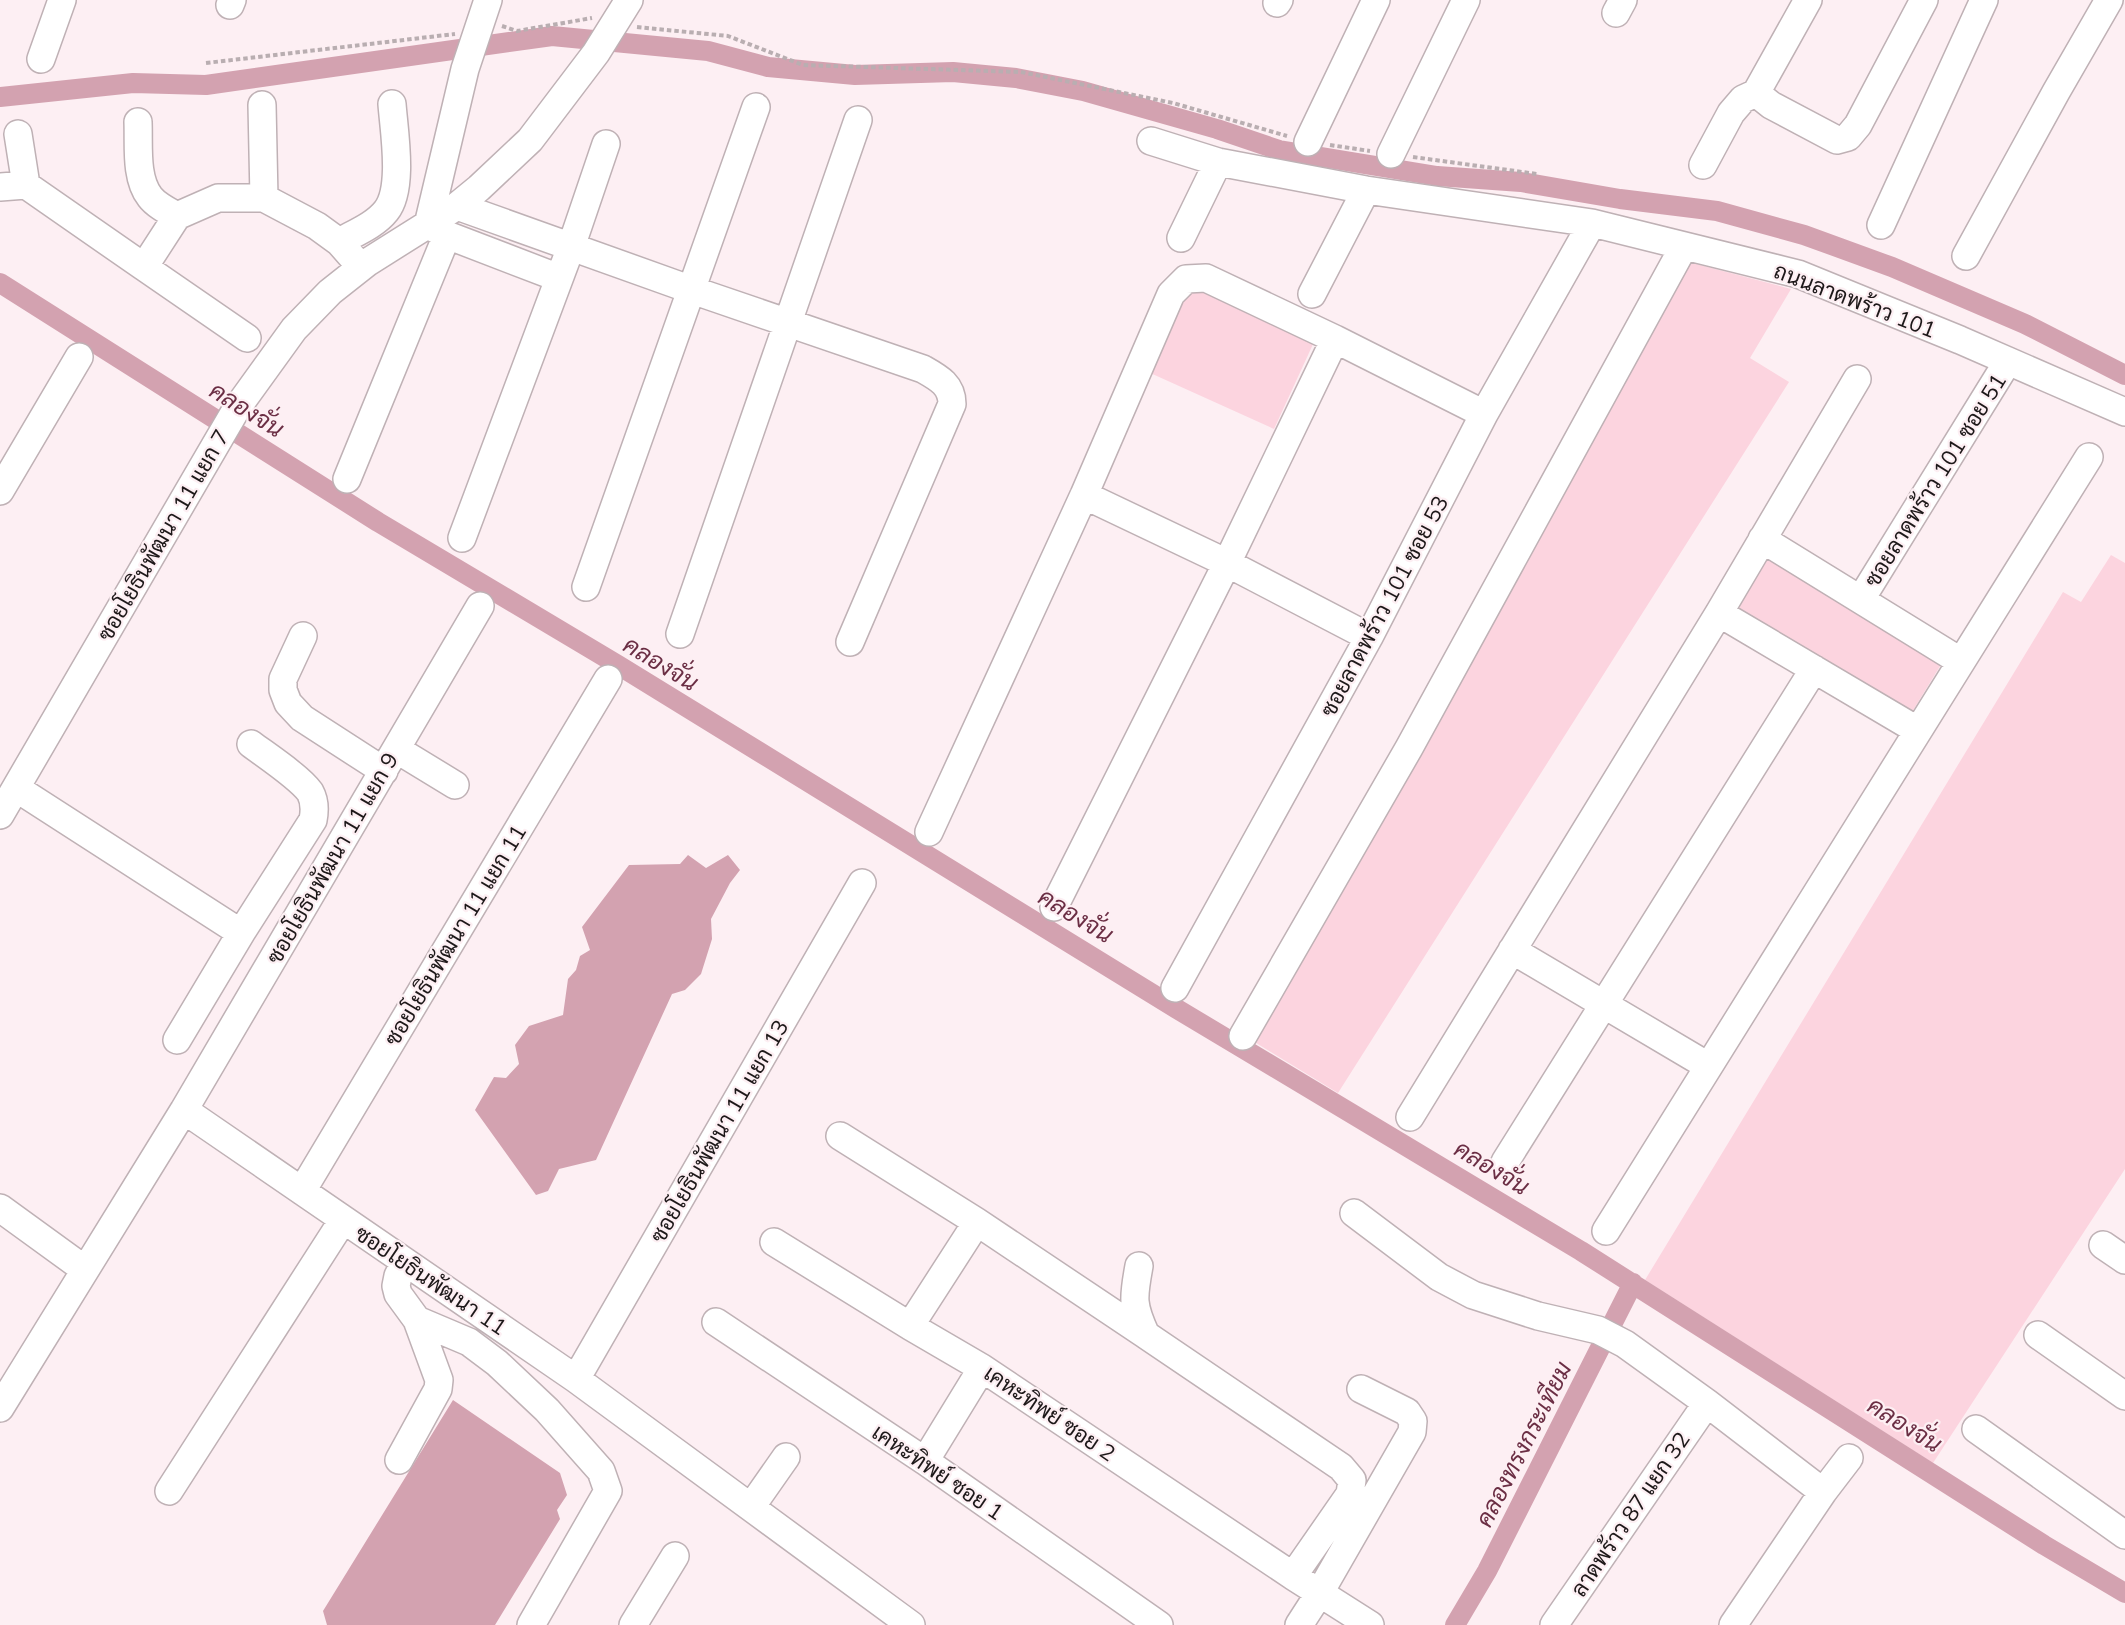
<svg xmlns="http://www.w3.org/2000/svg" width="2125" height="1625" font-family="Mulish,Sarabun,sans-serif">
	<style>
		.green { fill: #fcd4df }
		.water { fill: #d3a2b0 }
		.lines { fill: none; stroke-linecap: round; stroke-linejoin: round }
		.canal { stroke: #d3a2b0; stroke-width: 20 }
		.minor-casing { stroke: #bfb1b5; stroke-width: 30 }
		.path { stroke: #b9aeb1; stroke-width: 4; stroke-dasharray: 4.5 3; stroke-linecap: butt }
		.minor { stroke: #fff; stroke-width: 27 }
		.labels { text-anchor: middle; dominant-baseline: central; stroke-width: 4.5; stroke-linejoin: round; paint-order: stroke }
		.street-label { font-size: 22px; fill: #1d1819; stroke: #fdeff3 }
		.water-label { font-size: 24px; font-style: italic; fill: #6b2e44; stroke: #fdeff3 }
	</style>
	<rect width="100%" height="100%" fill="#fdeff3"/>
	<path class="green" d="M1681,260L1791,289L1750,358L1789,382L1338,1093L1248,1038Z
		M1187,285L1314,342L1274,429L1148,372Z
		M1764,549L1945,658L1909,717L1729,608Z
		M2111,555L2125,563V1169L1933,1463L1645,1280L2063,592L2081,602Z"/>
	<path class="water" d="M688,855L706,868L728,855L740,870L730,883L711,919L712,939L701,974L685,990L672,994L596,1160L559,1169L548,1191L536,1195L475,1110L494,1077L506,1078L519,1064L515,1045L529,1026L563,1015L568,979L576,970L580,956L590,950L582,927L629,865L680,864Z
		M453,1400L560,1473L567,1495L557,1510L560,1519L495,1625H327L323,1611Z"/>
	<g class="lines">
		<path class="canal" d="M0,97L133,83L206,85L552,36L708,51L768,67L855,75L953,72L1016,78L1083,91L1217,129L1279,150L1437,176L1521,182L1620,199L1717,211L1804,235L1892,267L2025,324L2125,375
			M0,283L378,522L618,665L1177,1009L1581,1251L2044,1545L2125,1593
			M1455,1625L1487,1571L1633,1283"/>
		<g class="minor-casing">
			<path id="minor" d="M488,0L465,69L428,225L447,235L559,278
				M1277,3L1279,0
				M230,5L232,0
				M1616,13L1623,0
				M41,59L62,0
				M1756,93L1771,105L1837,140L1848,137L1858,125L1924,0
				M1756,93L1808,0
				M262,105L264,198
				M138,122C139,145 135,178 150,197C156,205 168,211 177,216L218,198H264L317,226L339,242L361,267
				M18,134L26,185L144,267L177,216
				M1151,141L1218,162L1366,190L1592,223L1798,274L1960,340L2125,412
				M1308,142L1376,0
				M1391,154L1466,0
				M1703,165L1731,113L1743,99L1756,93
				M0,187L26,185
				M457,206L692,290L923,369C939,378 952,385 952,404L850,642
				M1881,225L1984,0
				M1181,238L1218,162
				M339,242C355,233 375,225 386,211C404,189 394,131 392,104
				M1966,256L2056,92L2109,0
				M144,267L247,338
				M1312,294L1366,190
				M347,479L447,235
				M0,491L79,357
				M1084,495L1227,563L1369,637
				M462,538L571,247L606,144
				M1762,539L1960,661
				M586,587L756,107
				M1861,599L2008,361
				M1719,613L1917,730
				M680,634L858,120
				M303,636L283,679V690L288,703L302,718L384,771
				M396,749L455,785
				M16,788L241,933L313,820C315,810 315,801 310,792C299,777 267,756 251,744
				M0,815L237,408L294,329L330,292L368,262L457,206L479,188L530,140L596,53L629,0
				M929,832L1084,495L1171,294L1186,279L1206,278L1335,339L1484,414
				M1054,907L1227,563L1335,339
				M1512,950L1708,1066
				M1175,988L1369,637L1484,414L1592,223
				M1243,1036L1409,748L1684,246
				M177,1040L241,933
				M184,1110L576,1379L911,1625
				M1410,1117L1719,613L1857,379
				M840,1136L977,1222L1146,1335
				M1505,1162L1814,669
				M302,1191L608,679
				M0,1208L84,1269
				M1354,1213L1439,1277L1473,1295L1538,1316L1598,1330L1625,1344L1707,1403L1823,1492
				M1606,1231L2089,457
				M774,1242L910,1326L982,1368L1293,1576L1370,1625
				M2103,1245L2125,1260
				M1139,1266C1133,1298 1132,1305 1146,1335L1341,1467L1352,1480L1350,1494L1293,1576
				M417,1320L469,1342L497,1363L547,1410L601,1471L608,1491L531,1625
				M716,1322L925,1461L1159,1625
				M910,1326L977,1222
				M2038,1335L2125,1396
				M576,1379L862,883
				M0,1408L184,1110L480,606
				M1976,1429L2125,1535
				M399,1460L438,1389L439,1380L417,1320L398,1294L396,1286L398,1276L405,1262
				M925,1461L982,1368
				M169,1491L343,1220
				M751,1507L786,1457
				M633,1625L675,1556
				M1299,1625L1319,1594L1412,1432L1413,1421L1407,1412L1361,1389
				M1554,1625L1707,1403
				M1733,1625L1823,1492L1849,1458"/>
		</g>
		<path class="path" d="M502,26L517,31L592,18
			M637,27L728,36L803,65L1021,72L1173,103L1287,136
			M206,63L455,34
			M1330,145L1370,151
			M1413,157L1537,174"/>
		<use href="#minor" class="minor"/>
	</g>
	<g class="labels">
		<g class="street-label">
			<text transform="translate(1855 300) rotate(21)">ถนนลาดพร้าว 101</text>
			<text transform="translate(1935 480) rotate(-58)">ซอยลาดพร้าว 101 ซอย 51</text>
			<text transform="translate(163 535) rotate(-60)">ซอยโยธินพัฒนา 11 แยก 7</text>
			<text transform="translate(1384 606) rotate(-62)">ซอยลาดพร้าว 101 ซอย 53</text>
			<text transform="translate(332 858) rotate(-60)">ซอยโยธินพัฒนา 11 แยก 9</text>
			<text transform="translate(455 935) rotate(-59)">ซอยโยธินพัฒนา 11 แยก 11</text>
			<text transform="translate(719 1131) rotate(-60)">ซอยโยธินพัฒนา 11 แยก 13</text>
			<text transform="translate(431 1280) rotate(34)">ซอยโยธินพัฒนา 11</text>
			<text transform="translate(1050 1413) rotate(34)">เคหะทิพย์ ซอย 2</text>
			<text transform="translate(938 1472) rotate(34)">เคหะทิพย์ ซอย 1</text>
			<text transform="translate(1630 1514) rotate(-56)">ลาดพร้าว 87 แยก 32</text>
		</g>
		<g class="water-label">
			<text transform="translate(247 409) rotate(32)">คลองจั่น</text>
			<text transform="translate(661 663) rotate(31)">คลองจั่น</text>
			<text transform="translate(1076 915) rotate(31)">คลองจั่น</text>
			<text transform="translate(1492 1167) rotate(31)">คลองจั่น</text>
			<text transform="translate(1905 1424) rotate(32)">คลองจั่น</text>
			<text transform="translate(1523 1444) rotate(-63)">คลองทรงกระเทียม</text>
		</g>
	</g>
</svg>
